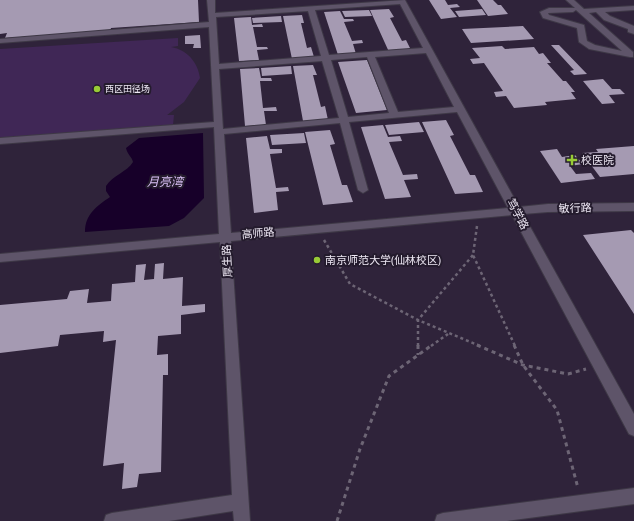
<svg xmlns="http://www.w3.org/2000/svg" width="634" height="521" font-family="'Archivo Narrow','Noto Sans SC',sans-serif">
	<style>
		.built { fill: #2f233a }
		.green { fill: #402756 }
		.water { fill: #170029 }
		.building { fill: #a59ab2 }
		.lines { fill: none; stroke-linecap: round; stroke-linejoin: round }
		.minor-casing { stroke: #3e3846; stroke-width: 2 }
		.path-far1 { stroke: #6d6575; stroke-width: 2.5; stroke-dasharray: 3 3; stroke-linecap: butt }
		.path { stroke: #6d6575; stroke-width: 3; stroke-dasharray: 4 4; stroke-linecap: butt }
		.minor { fill: #5e5469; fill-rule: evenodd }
		.poi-dot { fill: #98cb36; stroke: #241b2d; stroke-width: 1.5 }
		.labels { text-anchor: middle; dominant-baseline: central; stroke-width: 4; stroke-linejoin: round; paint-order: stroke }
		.far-poi-label { font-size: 9px; fill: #eee8f4; stroke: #241b2d; text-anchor: start }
		.poi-label { font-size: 11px; fill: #eee8f4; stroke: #241b2d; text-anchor: start }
		.street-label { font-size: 11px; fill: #eee8f4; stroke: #241b2d }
		.water-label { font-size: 12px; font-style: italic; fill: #d9bff5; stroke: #241b2d }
	</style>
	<rect width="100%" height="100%" fill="#241b2d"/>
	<path class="built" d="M0,0H634V521H0Z"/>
	<path class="green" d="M178,38V46L171,47C188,50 198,63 200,78L184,102L167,115H174L173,125L0,139V49Z"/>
	<path class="water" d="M203,133L204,198L184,218L169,226L85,232C85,214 97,206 110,197L106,191V186C113,175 127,172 133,162C132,157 127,154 126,148L139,138Z"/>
	<path class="building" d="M0,0H198L199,22L111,28L110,31L5,38L7,33L0,34Z
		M429,0H445L448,5L457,4L460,7L450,8L457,17L441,19Z
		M477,0H493L498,5H501L508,14L488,16Z
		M389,9L394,17L390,18L402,41L406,40L411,50L389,52L370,10Z
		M482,9L486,15L459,17L455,11Z
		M369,10L372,16L345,17L342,11Z
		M340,11L344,19H353L354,21L344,22L352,41L362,40L363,43L353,44L356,54L338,55L324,12Z
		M302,15L304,23H301L307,48L311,47L314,57L292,59L283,16Z
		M281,16L282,22L253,23L252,18Z
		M251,17L252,25L262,24L263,27H253L257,47H267L268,49L257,50L259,60L239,61L234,18Z
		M523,26L534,39L471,43L462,29Z
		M200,35L201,48H193L194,44H185V36Z
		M551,45H559L587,74L574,75L570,71L574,70Z
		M502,46L505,49L534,47L539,54L543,53L551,63H547L563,81H566L575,92H571L576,99L545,102L547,105L514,108L506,96L496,97L494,92L503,91L484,63L473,64L470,59L480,58L472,48Z
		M367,60L387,110L356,113L338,62Z
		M313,65L317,75H313L321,107L325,106L328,120L303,121L293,66Z
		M291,66L292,74L262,76L261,68Z
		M259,68L261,78H271L272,81H260L263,108L276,107L277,111H264L266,125L245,126L240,69Z
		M603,79L612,89H620L625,94L609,95L615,103L602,104L583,81Z
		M446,120L454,135L450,136L470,175H475L483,192L455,194L422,122Z
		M419,122L424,132L389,135L385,125Z
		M383,125L388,137L400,136L402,141L389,142L403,175L417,174L418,179L404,180L411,197L385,199L361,127Z
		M330,130L335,144L330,145L342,185H347L353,202L323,205L305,132Z
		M304,133L306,143L272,145L270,135Z
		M267,136L270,149H282V153L270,154L276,188L288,187L289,191L276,192L278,210L254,213L246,138Z
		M634,146V174L600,177L582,153L598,152L596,149Z
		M557,149L562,157L575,155L583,164L570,166L576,174L591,173L595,179L561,183L540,151Z
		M631,230L634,233V314L583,235Z
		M164,263L163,279L183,277L182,306L205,304V312L181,315V334L158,336L157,355L168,354V375H163L161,472L139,474L137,487L122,489L124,463L103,466L116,340L103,342L104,331L60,335L58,346L0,353V305L67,299L70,291L89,289L87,303L111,301L112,284L135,282L136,265L146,264L144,280L154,279L155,264Z"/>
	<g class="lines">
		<g class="minor-casing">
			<path id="minor" d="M207,0H215V13L405,0L519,207L548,204L634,203V211L548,212L523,214L634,414V436L629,434L512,215L231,241L250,521H234L233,511L169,521H104L106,515L112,513L232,495L220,242L0,262V254L219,234L214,127L0,144V138L214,122L209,27L0,43V39L209,22ZM400,4L423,48L329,55L315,10ZM308,11L321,56L219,64L216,17ZM426,53L454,107L398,112L375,57ZM367,57L389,113L348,117L331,60ZM322,61L339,118L223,129L219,69ZM457,112L508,208L231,233L224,134L340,123L358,190L363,193L368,190L349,122Z
				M566,0H574L584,9L634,6V10L605,12L610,16L634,26V34L628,32V29L604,20L596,12L589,13L633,52V57H630L589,49L579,42L577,28L543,18L540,12L549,8H575ZM576,10L622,51L595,45L587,41L584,25L549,15L548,13L573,12Z
				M634,488V504L507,521H435L437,515L443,513Z"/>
		</g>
		<path class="path-far1" d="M477,226L473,255L515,346
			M324,240L350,284L418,320L480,346
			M418,346V320L473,255
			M431,346L448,334"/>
		<path class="path" d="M418,345V355
			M477,345L523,365L568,374L586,369
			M514,345L523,365L557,410L578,488
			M337,521L360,449L389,376L432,345"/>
		<use href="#minor" class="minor"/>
	</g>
	<g class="poi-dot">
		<circle cx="97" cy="89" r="4"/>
		<path d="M570 154h4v4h4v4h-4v4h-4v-4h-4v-4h4z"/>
		<circle cx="317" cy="260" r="4"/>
	</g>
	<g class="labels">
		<g class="far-poi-label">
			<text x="105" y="89">西区田径场</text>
		</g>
		<g class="poi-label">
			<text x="581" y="160">校医院</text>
			<text x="325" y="260">南京师范大学(仙林校区)</text>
		</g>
		<g class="street-label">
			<text transform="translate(575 208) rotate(-2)">敏行路</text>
			<text transform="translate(518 214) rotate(62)">笃学路</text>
			<text transform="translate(258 233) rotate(-5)">高师路</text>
			<text transform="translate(227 261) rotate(-93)">厚生路</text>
		</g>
		<g class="water-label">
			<text x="165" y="182">月亮湾</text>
		</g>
	</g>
</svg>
